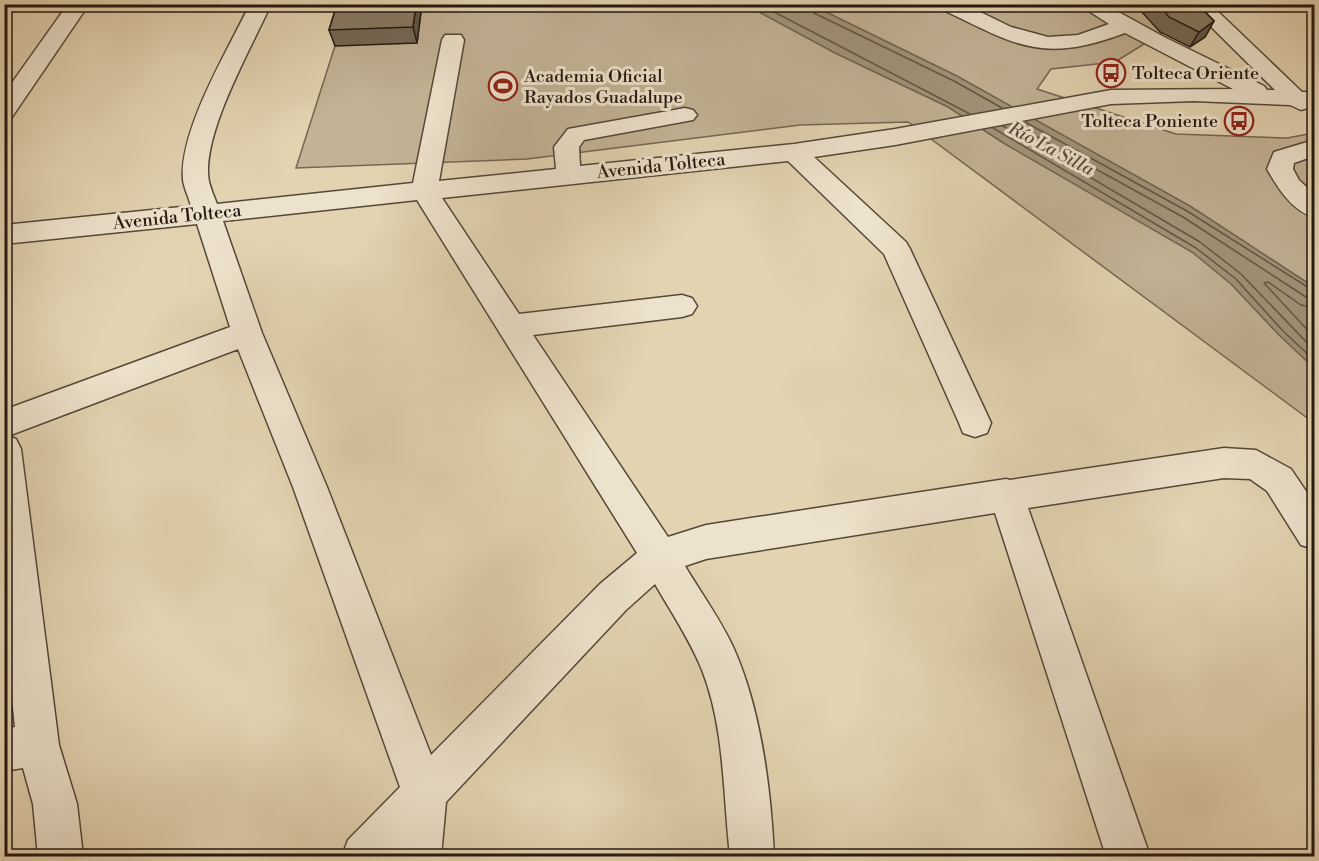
<svg xmlns="http://www.w3.org/2000/svg" width="1319" height="861" font-family="'Libre Bodoni',serif">
	<style>
		.green { fill: #c3b396; stroke: #746653; stroke-width: 1.5 }
		.water { fill: #a2947a; stroke: #706350; stroke-width: 1.5 }
		.lines { fill: none; stroke-linecap: round; stroke-linejoin: round }
		.shore { stroke: #635645; stroke-width: 1.5 }
		.minor-casing { stroke: #544838; stroke-width: 3 }
		.path { stroke: #241910; stroke-width: 3; stroke-dasharray: 3 2; stroke-linecap: butt }
		.minor { fill: #ede2cc; fill-rule: evenodd }
		.wall { fill: #746956; stroke: #241910; stroke-width: 1.5 }
		.shaded-wall { fill: #5e5546; stroke: #241910; stroke-width: 1.5 }
		.building { fill: #877a64; stroke: #241910; stroke-width: 1.5 }
		.labels { text-anchor: middle; dominant-baseline: central; stroke-width: 6; stroke-linejoin: round; paint-order: stroke }
		.far-poi-label { font-size: 18px; fill: #241910; stroke: #ede2cc; text-anchor: start }
		.far-water-label { font-size: 18px; font-style: italic; fill: #564a3a; stroke: #ede2cc }
		.far-street-label { font-size: 18px; fill: #241910; stroke: #ede2cc }
	</style>
	<rect width="100%" height="100%" fill="#e3d3b1"/>
	<filter id="stains"><feTurbulence type="fractalNoise" baseFrequency=".00333" numOctaves="4"/><feColorMatrix values="0 0 0 0 .2 0 0 0 0 .09 0 0 0 0 .02 0 0 0 .5 -.17"/></filter>
	<radialGradient id="worn" r=".72"><stop offset=".6" stop-color="#630" stop-opacity="0"/><stop offset="1" stop-color="#630" stop-opacity=".3"/></radialGradient>
	<path class="green" d="M348,5H1161L1162,33L1115,62L1051,69L1037,89L1176,134L1287,138L1314,133V423L908,122L800,125L527,159L296,168Z"/>
	<path class="water" d="M746,5H809L820,9L957,76L1190,206L1314,287V368L1279,335L1231,284L1192,252L1005,144L948,107L835,53Z"/>
	<g class="lines">
		<path class="shore" d="M759,4L970,114
			M810,4L814,13L954,81L1002,108
			M1025,122L1187,211L1314,291
			M1014,124L1183,217L1306,297L1314,299
			M1003,126L1200,242L1241,274L1314,350
			M993,128L1196,248L1236,279L1283,331L1314,360
			M1314,308L1301,305L1268,282L1264,283L1314,337"/>
		<g class="minor-casing">
			<path id="minor" d="M68,4H89L12,117L4,119V94Z
				M250,4H271C252,47 200,136 209,182C211,189 214,197 217,204L413,183L442,40L445,35H461L464,40L439,181L556,169L554,147L568,129L685,108L693,110L697,115L693,120L584,140L579,147L580,166L794,144L895,129L1111,90L1233,89L1125,33C1040,65 1015,44 939,8L936,4H964L1011,27L1048,37L1078,35L1109,24L1078,4H1104L1164,37L1264,86L1267,90H1275L1188,4H1210L1302,92H1314V106L1301,110L1290,105L1194,101L1111,104L895,145L814,157L906,242L910,249L991,423L987,433L975,437L963,433L959,423L884,254L788,161L442,198L519,314L682,295L692,298L697,306L692,314L682,317L533,335L668,537L706,525L1006,479L1010,480L1224,448L1256,450L1291,469L1314,503V549L1301,545L1267,491L1250,479L1224,478L1028,508L1150,856H1106L995,513L706,559L685,566C701,593 721,620 734,649C761,710 771,791 774,856H730C723,795 725,728 702,670C690,640 671,612 655,584L626,610L446,802L441,856H342L348,840L400,787L293,487L238,349L8,436L16,439L21,449L59,745L77,804L83,856H38L33,804L23,768L4,771V729L15,727L4,621V410L230,327L197,224L4,244V225L191,206C189,198 184,188 183,180C179,130 228,50 250,4ZM417,200L637,553L600,584L431,755L327,487L262,333L223,221Z
				M1314,140V156L1294,163L1293,169L1299,180L1314,194V217C1292,211 1278,188 1267,169L1274,152Z"/>
		</g>
		<path class="path" d="M631,4L648,9L668,4"/>
		<use href="#minor" class="minor"/>
	</g>
	<path class="wall" d="M337,4H422L417,43L335,46L329,30Z
		M1139,4H1197L1214,21L1205,37L1190,47L1160,32L1141,11Z"/>
	<path class="shaded-wall" d="M416,4H422L417,43L413,27Z
		M1214,21L1205,37L1190,47L1199,32Z"/>
	<path class="building" d="M337,4H416L413,27L329,30Z
		M1158,4H1197L1214,21L1199,32L1169,17Z"/>
	<defs>
		<g id="bus-ring" transform="scale(1.5)"><circle r="9.5" fill="#ede2cc" stroke="#8f2418" stroke-width="1.5"/><path d="M-5-6H5V4H4V6H2V4H-2V6H-4V4H-5ZM-3.5-4V0h7V-4ZM-3.5 1.2v1.5H-2V1.2ZM2 1.2v1.5H3.5V1.2Z" fill="#8f2418"/></g>
		<g id="stadium-ring" transform="scale(1.5)"><circle r="9.5" fill="#ede2cc" stroke="#8f2418" stroke-width="1.5"/><path d="M0-5a6.5 5 0 1 0 0 10a6.5 5 0 1 0 0-10ZM-3.5-1.8h7v3.6h-7Z" fill="#8f2418"/></g>
	</defs>
	<g fill-rule="evenodd">
		<use href="#bus-ring" x="1111" y="73"/>
		<use href="#stadium-ring" x="503" y="86"/>
		<use href="#bus-ring" x="1239" y="121"/>
	</g>
	<g class="labels">
		<g class="far-poi-label">
			<text x="1132" y="73">Tolteca Oriente</text>
			<text x="524" y="76">Academia Oficial<tspan x="524" dy="21">Rayados Guadalupe</tspan></text>
			<text x="1218" y="121" text-anchor="end">Tolteca Poniente</text>
		</g>
		<g class="far-water-label">
			<text transform="translate(1051 149) rotate(28)">Río La Silla</text>
		</g>
		<g class="far-street-label">
			<text transform="translate(661 166) rotate(-6)">Avenida Tolteca</text>
			<text transform="translate(177 217) rotate(-6)">Avenida Tolteca</text>
		</g>
	</g>
	<rect width="1319" height="861" fill="none" stroke="#e3d3b1" stroke-width="24"/>
	<rect x="6" y="6" width="1307" height="849" fill="none" stroke="#241910" stroke-width="3"/>
	<rect x="12" y="12" width="1295" height="837" fill="none" stroke="#241910" stroke-width="1.5"/>
	<rect width="100%" height="100%" filter="url(#stains)"/>
	<rect width="100%" height="100%" fill="url(#worn)"/>
</svg>
